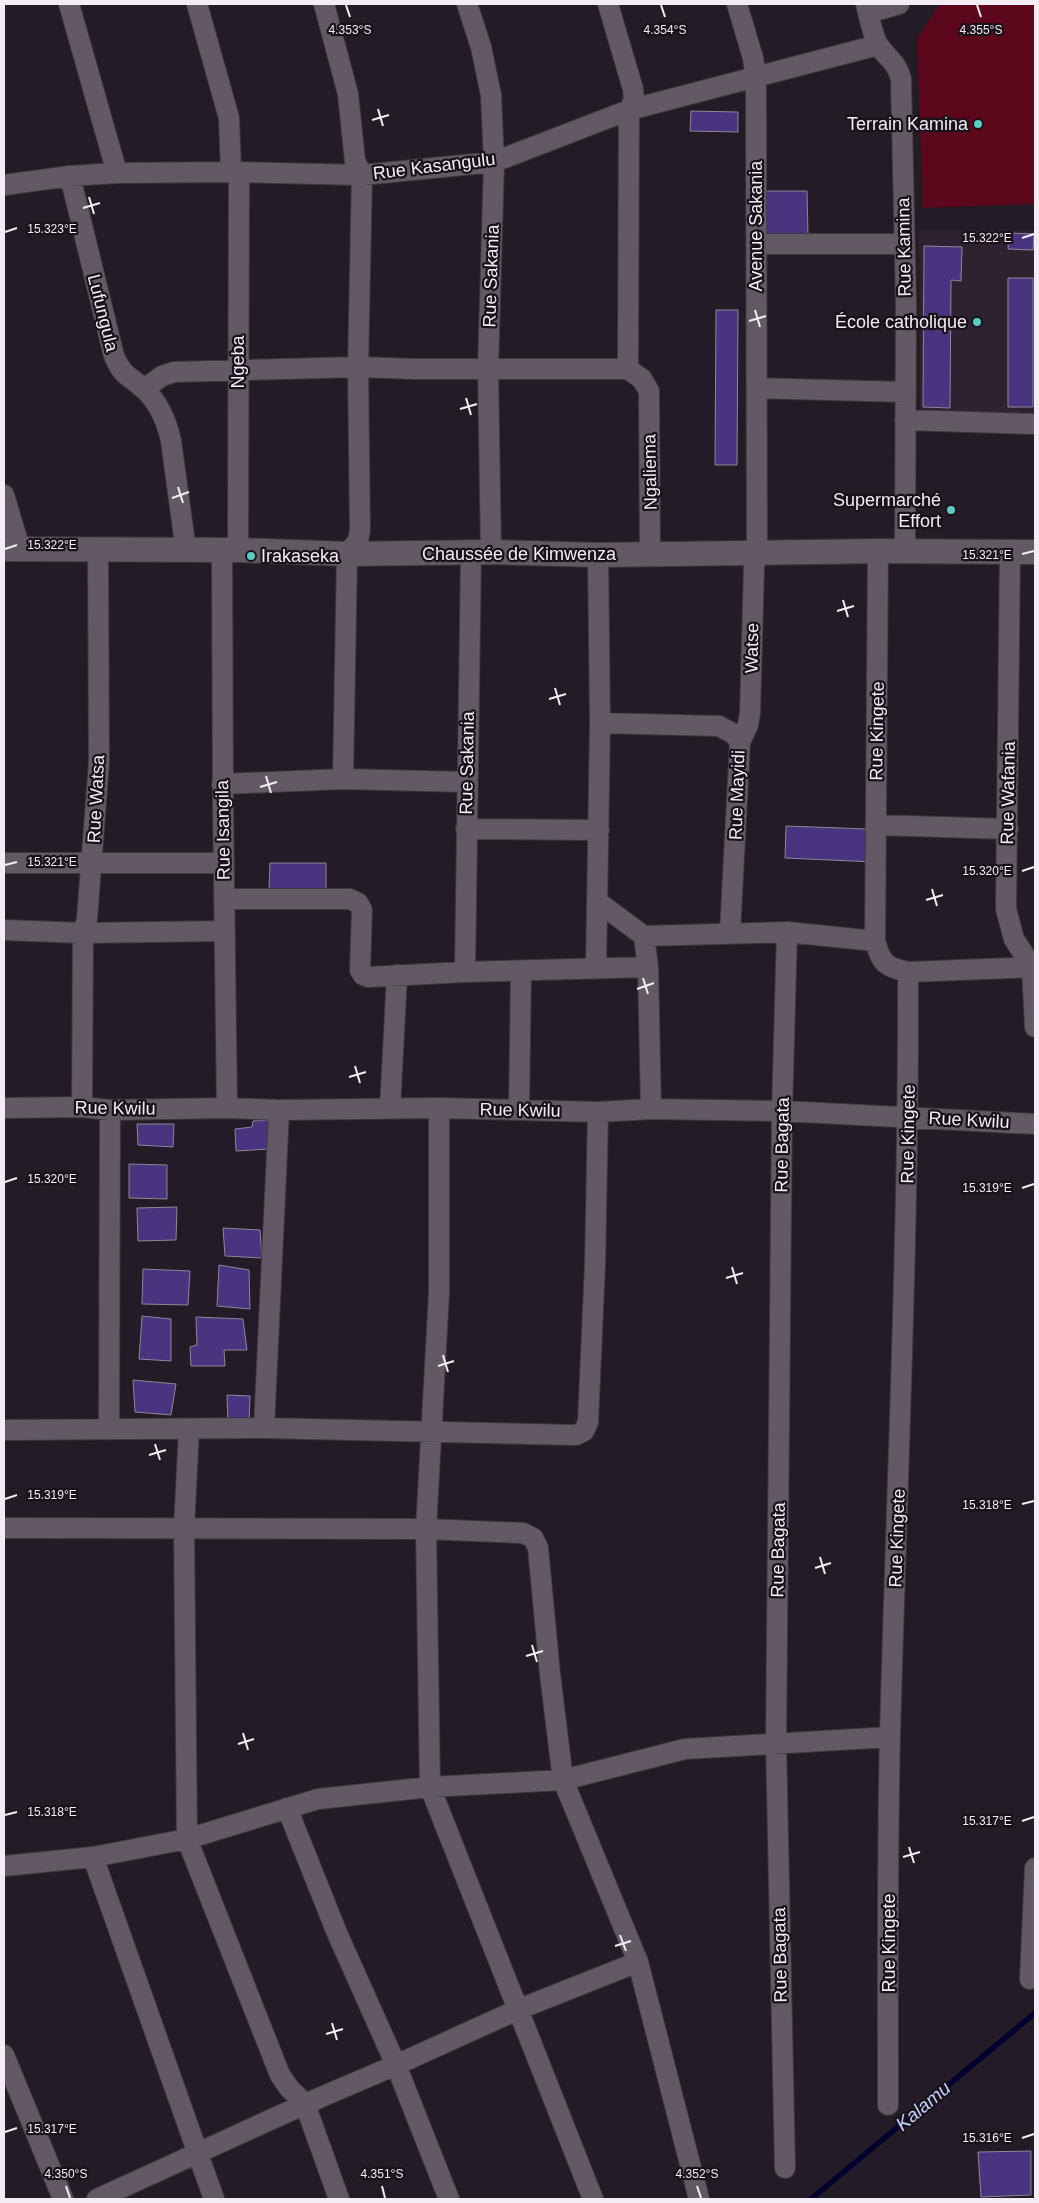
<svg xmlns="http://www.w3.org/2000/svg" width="1039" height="2203" font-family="Arial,sans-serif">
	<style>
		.built { fill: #2e2230 }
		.green { fill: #5d071c }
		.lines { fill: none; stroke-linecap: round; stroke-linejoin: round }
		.stream { stroke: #010030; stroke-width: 5.5 }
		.building { fill: #4a3480; stroke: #8b8897 }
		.minor-casing { stroke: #3f3940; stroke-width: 22 }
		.tertiary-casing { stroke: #3f3940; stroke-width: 26 }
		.minor { stroke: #625964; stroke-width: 20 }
		.tertiary { stroke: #625964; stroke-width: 24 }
		.ticks { fill: none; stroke: #f2ecf3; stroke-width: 2 }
		.poi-dot { fill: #58cec0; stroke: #1a121b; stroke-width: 2 }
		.labels { text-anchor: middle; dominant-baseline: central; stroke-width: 4.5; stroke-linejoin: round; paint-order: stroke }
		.poi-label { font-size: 18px; fill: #f2ecf3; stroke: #1a121b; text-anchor: end }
		.street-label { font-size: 18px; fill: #f2ecf3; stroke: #1a121b }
		.water-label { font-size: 19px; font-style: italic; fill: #bfd2fb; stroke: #1a121b }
		.ticks-label { font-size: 12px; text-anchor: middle; fill: #f2ecf3; stroke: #1a121b; stroke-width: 4.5; stroke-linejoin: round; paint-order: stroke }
	</style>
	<rect width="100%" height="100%" fill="#231b25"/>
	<path class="built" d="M919,230H1035V413H920Z"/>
	<path class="green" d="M940,4L1035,5V204L923,208L917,39Z"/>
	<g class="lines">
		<path class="stream" d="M811,2199L1035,2013"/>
	</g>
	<path class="building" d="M691,111L738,112V132L690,131Z
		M763,191H807L808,235H764Z
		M1009,233L1034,234L1033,250L1008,249Z
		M924,246L962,247L961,281L951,280L950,408L923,407Z
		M1008,278H1033V407H1008Z
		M716,310H738L737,465H715Z
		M786,826L867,829L875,862L785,858Z
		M270,863H326V889H269Z
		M271,1120L270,1149L236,1151L235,1129L252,1127L253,1121Z
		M137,1124H174L173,1147L138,1145Z
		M129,1164L167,1165V1199L129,1198Z
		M177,1207L176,1240L138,1241L137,1208Z
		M223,1228L260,1230L262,1258L225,1256Z
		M219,1265L249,1270L250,1309L217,1306Z
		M143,1269L190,1271L188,1305L142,1304Z
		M142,1316L171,1319V1361L139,1359Z
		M196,1317L243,1319L247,1350H224L225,1366H191L190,1347L197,1345Z
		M133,1380L176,1384L171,1415L135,1412Z
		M227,1395L250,1396L249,1422H228Z
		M1031,2151V2195L981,2197L978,2152Z"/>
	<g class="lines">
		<g class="minor-casing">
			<path id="minor" d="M69,4L117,173
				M197,4L229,118L231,172
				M324,4L348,94L355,161L362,175L358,367L360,530L358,541L347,554L343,779
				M467,4L481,47L491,95L494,162L488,369L491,552
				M608,4L633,89L634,100L629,110L628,369
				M737,4L753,58L756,79L757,553L754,567L750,713L748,725L740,742
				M866,4C869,15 873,38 879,46C888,59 897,62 901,79L906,304L905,551
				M869,13L899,4
				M70,176L114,356C124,379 130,375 145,390C159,403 167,423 171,441L186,551
				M4,185L70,176L117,173L231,172L362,175L494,162L629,110L878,45
				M756,244H904
				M757,388L905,392
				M144,389L162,376L174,372L358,367L415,369H628L642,379L649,391L650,553
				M905,420L1035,424
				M4,495L20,549
				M238,550L239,173
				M222,551L223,803L227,1108
				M1010,552L1006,909L1014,939L1032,967L1035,1027
				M600,723L719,726L734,734L740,742L730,933
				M222,784L343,779L466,782
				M876,825L1008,829
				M466,829L599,830
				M4,863H224
				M224,899H350L358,903L362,910L360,970L363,975L368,977L465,972L648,967
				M598,902L644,936L787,932L875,941C881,963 885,967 908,972L1035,967
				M4,930L83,933L224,931
				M644,936L648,967L651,1109
				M875,941L878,551
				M596,969L600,723L598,555
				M465,972L471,553
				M82,1107L83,933L87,919L99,763L98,550
				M4,1108L82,1107L110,1110L227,1108L279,1110L439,1108L598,1112L651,1109L782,1111L1035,1124
				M439,1108V1293L426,1529L430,1787L593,2199
				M390,1109L397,975
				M519,1110L521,971
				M264,1428L279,1110
				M109,1429L110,1110
				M189,1429L184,1528L187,1839L280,2075L289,2088L305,2104L339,2199
				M4,1430L264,1428L576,1435L584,1431L588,1422L595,1265L598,1112
				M4,1528L426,1529L523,1533L533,1538L538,1548L550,1674L563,1780L638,1962L699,2199
				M287,1808L337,1933L396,2065L449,2199
				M93,1857L214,2199
				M4,1866L93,1857L187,1839L318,1799L430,1787L563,1780L685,1749L890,1737
				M1030,1979L1035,1868
				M4,2055L63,2199
				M888,2105C888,1982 887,1858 890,1735C897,1480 909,1226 908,972
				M785,2168L776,1742L782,1111L787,932
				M97,2199L305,2104L396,2065L517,2010L638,1962"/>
		</g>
		<g class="tertiary-casing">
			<path id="tertiary" d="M4,549L238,550L347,554L491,552L598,555L878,551L1035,552"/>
		</g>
		<use href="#minor" class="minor"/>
		<use href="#tertiary" class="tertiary"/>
	</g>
	<path class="ticks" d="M346,5L350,17M661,5L665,17M977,5L981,17M378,109L383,126M372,120L389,115M89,197L94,214M83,208L100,203M5,232L17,228M1022,238L1034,234M755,310L760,327M749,321L766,316M466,398L471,415M460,409L477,404M178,487L183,503M172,498L189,492M5,549L17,545M1022,554L1034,551M843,600L848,617M837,611L854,606M555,688L560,705M549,699L566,694M266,776L271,793M260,787L277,782M5,865L17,862M1022,871L1034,867M932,889L937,906M926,900L943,895M643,978L648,994M637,989L654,983M355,1066L360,1083M349,1077L366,1072M5,1182L17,1178M1022,1188L1034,1184M732,1267L737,1284M726,1278L743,1273M443,1355L448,1372M438,1366L454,1361M155,1444L160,1460M149,1455L166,1450M5,1499L17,1495M1022,1504L1034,1501M820,1557L825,1574M815,1568L831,1563M532,1645L537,1662M526,1656L543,1651M243,1733L248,1750M238,1744L254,1739M5,1815L17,1812M1022,1821L1034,1817M909,1847L914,1863M903,1857L920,1852M620,1935L626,1951M615,1946L631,1941M332,2023L337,2040M326,2034L343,2029M5,2132L17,2128M1022,2138L1034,2134M66,2186L70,2198M382,2186L385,2198M697,2186L701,2198"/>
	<g class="poi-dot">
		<circle cx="978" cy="124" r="5"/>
		<circle cx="977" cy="322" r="5"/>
		<circle cx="951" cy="510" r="5"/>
		<circle cx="251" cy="556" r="5"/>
	</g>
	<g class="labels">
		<g class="poi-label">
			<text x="968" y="124">Terrain Kamina</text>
			<text x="967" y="322">École catholique</text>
			<text x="941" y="500">Supermarché<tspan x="941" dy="21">Effort</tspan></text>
			<text x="261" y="556" text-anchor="start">Irakaseka</text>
		</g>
		<g class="street-label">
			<text transform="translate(434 166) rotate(-7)">Rue Kasangulu</text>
			<text transform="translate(756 226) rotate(-90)">Avenue Sakania</text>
			<text transform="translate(904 247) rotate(-91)">Rue Kamina</text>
			<text transform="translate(491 276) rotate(-88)">Rue Sakania</text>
			<text transform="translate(103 313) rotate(76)">Lufungula</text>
			<text transform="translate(238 362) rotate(-90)">Ngeba</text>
			<text transform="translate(650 472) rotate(-91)">Ngaliema</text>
			<text x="519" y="554">Chaussée de Kimwenza</text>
			<text transform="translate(752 648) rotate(-89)">Watse</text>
			<text transform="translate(877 731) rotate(-89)">Rue Kingete</text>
			<text transform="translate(467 763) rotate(-89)">Rue Sakania</text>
			<text transform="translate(1008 793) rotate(-89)">Rue Wafania</text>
			<text transform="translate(737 795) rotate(-88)">Rue Mayidi</text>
			<text transform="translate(96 799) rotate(-87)">Rue Watsa</text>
			<text transform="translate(223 830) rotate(-91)">Rue Isangila</text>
			<text transform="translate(115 1108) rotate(1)">Rue Kwilu</text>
			<text transform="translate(520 1110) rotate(1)">Rue Kwilu</text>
			<text transform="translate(969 1120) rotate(3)">Rue Kwilu</text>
			<text transform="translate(908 1134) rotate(-89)">Rue Kingete</text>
			<text transform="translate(782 1145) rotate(-89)">Rue Bagata</text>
			<text transform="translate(897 1538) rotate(-88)">Rue Kingete</text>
			<text transform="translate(778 1550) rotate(-89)">Rue Bagata</text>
			<text transform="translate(889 1943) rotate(-90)">Rue Kingete</text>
			<text transform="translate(780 1955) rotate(-91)">Rue Bagata</text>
		</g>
		<g class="water-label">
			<text transform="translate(923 2106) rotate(-40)">Kalamu</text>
		</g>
	</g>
	<g class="ticks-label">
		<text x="981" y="34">4.355°S</text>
		<text x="350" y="34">4.353°S</text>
		<text x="665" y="34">4.354°S</text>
		<text x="52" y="233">15.323°E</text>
		<text x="987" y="242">15.322°E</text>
		<text x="52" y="549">15.322°E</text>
		<text x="987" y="559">15.321°E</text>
		<text x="52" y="866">15.321°E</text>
		<text x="987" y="875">15.320°E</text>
		<text x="52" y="1183">15.320°E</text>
		<text x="987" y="1192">15.319°E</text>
		<text x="52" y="1499">15.319°E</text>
		<text x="987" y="1509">15.318°E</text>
		<text x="52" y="1816">15.318°E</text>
		<text x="987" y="1825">15.317°E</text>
		<text x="52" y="2133">15.317°E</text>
		<text x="987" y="2142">15.316°E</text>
		<text x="66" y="2178">4.350°S</text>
		<text x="382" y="2178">4.351°S</text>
		<text x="697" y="2178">4.352°S</text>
	</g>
	<rect width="1039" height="2203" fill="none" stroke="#f2ecf3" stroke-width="10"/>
</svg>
